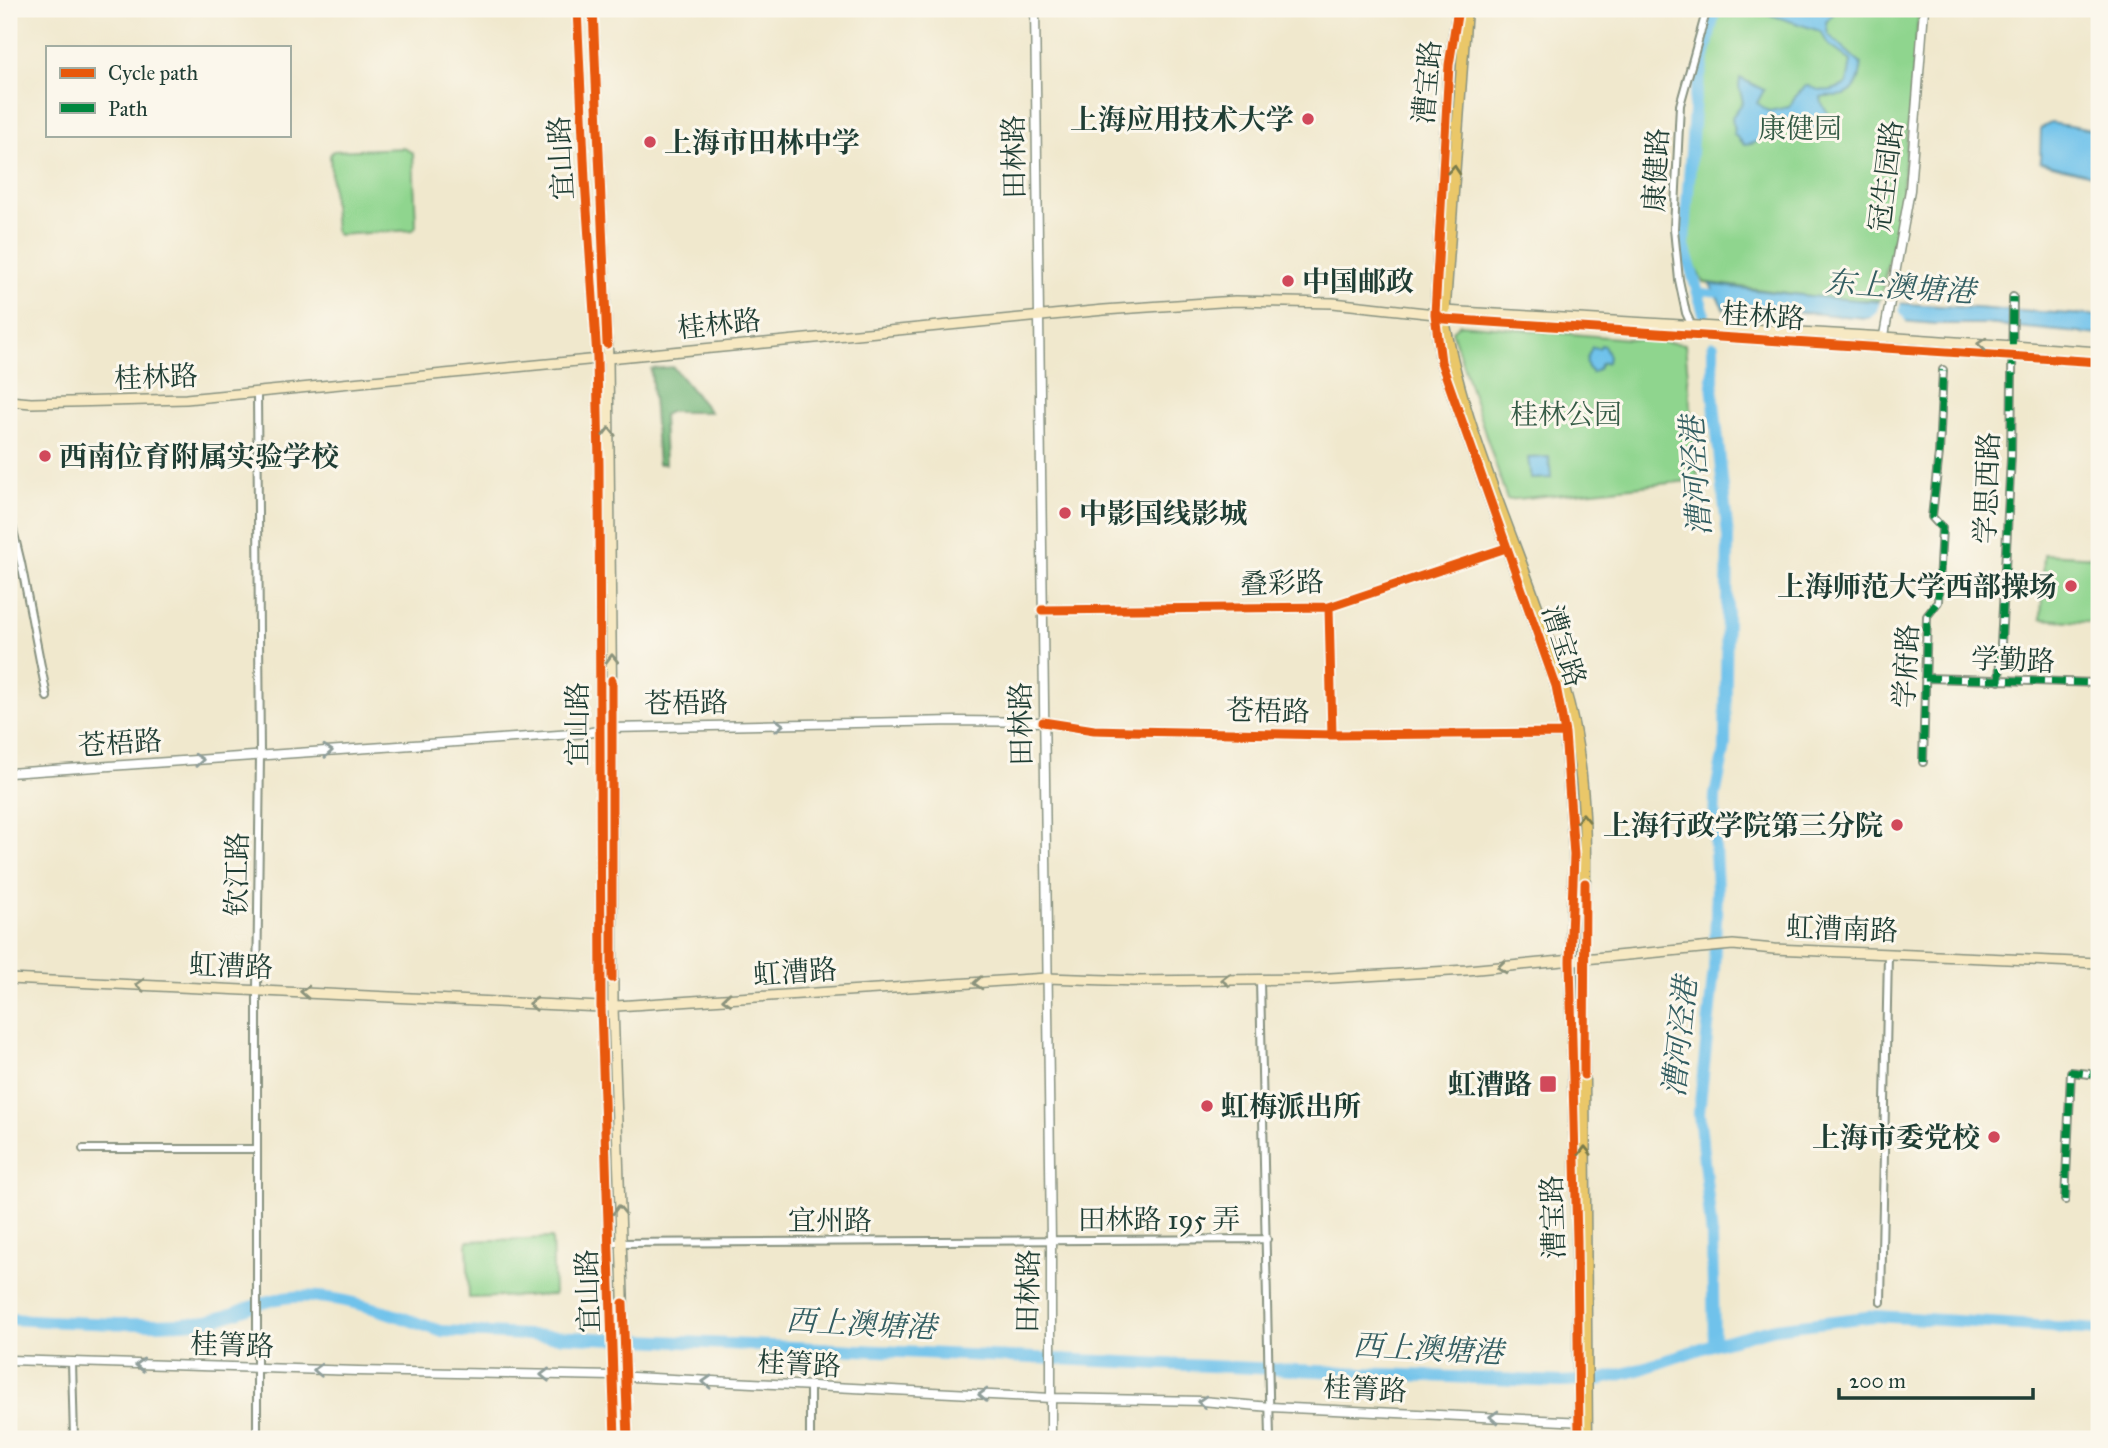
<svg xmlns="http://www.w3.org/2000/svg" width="2108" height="1448" font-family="'IM FELL Great Primer','Noto Serif SC',serif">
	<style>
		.green { fill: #8fd58e; stroke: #578961; stroke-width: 2 }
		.forest { fill: #73b679; stroke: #497a56; stroke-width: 2 }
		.water { fill: #6fc2eb; stroke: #478090; stroke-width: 2 }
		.pier { fill: #f0e8cd }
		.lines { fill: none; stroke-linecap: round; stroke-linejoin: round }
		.canal { stroke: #6fc2eb; stroke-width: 7 }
		.river { stroke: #6fc2eb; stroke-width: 12 }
		.minor-casing { stroke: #889280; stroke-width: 10 }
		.tertiary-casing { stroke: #889280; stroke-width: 11 }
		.secondary-casing { stroke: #889280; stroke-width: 12 }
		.primary-casing { stroke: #889280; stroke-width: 13 }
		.minor { stroke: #fff; stroke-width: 6 }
		.tertiary { stroke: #fff; stroke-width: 8 }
		.secondary { stroke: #f7e9c3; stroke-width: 9 }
		.primary { stroke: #eac769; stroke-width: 10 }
		.quiet { stroke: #00873e; stroke-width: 7; stroke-dasharray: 14 7; stroke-linecap: butt }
		.cycleway-casing { stroke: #fbf7ec; stroke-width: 13 }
		.cycleway { stroke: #e8590c; stroke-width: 9 }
		.oneway { stroke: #7a7b4c }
		.oneway2 { stroke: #8b937c }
		.oneway3 { stroke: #8f9e9a }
		.poi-dot { fill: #d1495b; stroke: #fbf7ec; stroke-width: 2.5 }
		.labels { text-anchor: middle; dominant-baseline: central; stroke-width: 6; stroke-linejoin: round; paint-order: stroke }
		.street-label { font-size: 28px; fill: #1f3d34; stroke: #fbf7ec }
		.poi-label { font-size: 28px; font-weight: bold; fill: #1f3d34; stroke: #fbf7ec; text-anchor: end }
		.park-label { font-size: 28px; fill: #355b46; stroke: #fbf7ec }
		.water-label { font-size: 30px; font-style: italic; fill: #335e62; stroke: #fbf7ec }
	</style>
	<rect width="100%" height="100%" fill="#fbf7ec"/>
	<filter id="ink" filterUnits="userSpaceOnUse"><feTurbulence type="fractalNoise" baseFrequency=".0143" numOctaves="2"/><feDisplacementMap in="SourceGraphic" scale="14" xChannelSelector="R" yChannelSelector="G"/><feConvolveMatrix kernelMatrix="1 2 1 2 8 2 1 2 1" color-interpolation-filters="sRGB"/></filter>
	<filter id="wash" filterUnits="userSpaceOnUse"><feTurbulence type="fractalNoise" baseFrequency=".00686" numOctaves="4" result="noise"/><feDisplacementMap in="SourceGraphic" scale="28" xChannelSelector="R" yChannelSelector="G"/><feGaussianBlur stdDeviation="1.57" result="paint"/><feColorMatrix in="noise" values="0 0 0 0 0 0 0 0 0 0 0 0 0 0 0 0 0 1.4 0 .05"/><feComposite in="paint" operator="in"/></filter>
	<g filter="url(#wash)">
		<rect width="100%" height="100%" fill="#f0e8cd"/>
		<path class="green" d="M1715,9H1919L1901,206L1880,300H1841L1703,282L1684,246L1695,98Z
			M404,148L413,153L416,226L413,230L338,235L335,232L330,155L333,151Z
			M1460,324L1685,344L1698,480L1507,500L1452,331Z
			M2044,554L2099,557V623L2041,619Z
			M552,1238L554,1295L469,1298L467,1241Z"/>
		<path class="forest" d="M673,367L710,412H669L663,415L665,464H658L651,369Z"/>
		<path class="water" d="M1766,9H1834L1833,14L1826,22L1828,34L1861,64C1861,78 1856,96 1837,96C1830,96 1828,95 1821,97L1822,104L1831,119L1830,128C1816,136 1805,126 1791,126C1772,125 1763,144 1745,145L1734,134L1732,117L1743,102L1739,87L1740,78L1764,90L1757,103L1769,111L1789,107L1796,96L1807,85C1822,94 1833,91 1847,84L1851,61L1829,45L1820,31L1765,13Z
			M2051,123L2099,131V177L2040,162L2041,128Z
			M1710,284C1839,303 1969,307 2099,316V335L1986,324H1936L1774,310L1735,303L1727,304L1724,309Z
			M1601,345L1604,346L1609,356L1608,362L1601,363L1598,369L1592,373C1582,361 1588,358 1592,347L1599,348Z
			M1561,403V413L1549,412V414L1539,415V407L1542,404Z
			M1549,457L1551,478L1531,479L1528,458Z"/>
		<path class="pier" d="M1881,299L1901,301L1899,310L1908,325L1863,320L1870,318L1876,313Z"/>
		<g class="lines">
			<path class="canal" d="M1699,291L1722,294"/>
			<path class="river" d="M1704,313L1684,246L1695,98L1715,9
				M1713,346V393L1728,537L1725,746L1715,796L1714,827L1717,890L1714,969L1699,1113L1712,1237L1714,1344
				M9,1319C71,1322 134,1327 196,1322C225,1320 247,1306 273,1300C329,1287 388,1313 440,1331L1561,1382L1598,1380L1635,1371L1714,1344L1775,1328L1876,1316L2099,1330"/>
		</g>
	</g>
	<g filter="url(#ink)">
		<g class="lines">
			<g class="minor-casing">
				<path id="minor" d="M1692,326L1686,313L1679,280L1674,229L1680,105L1707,9
					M257,393L260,755L257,990V1439
					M9,513L21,563L47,697
					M1329,607L1332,735
					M1042,610L1329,607L1510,547
					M1925,678L2099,683
					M1999,681L2011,457L2013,297
					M1923,762L1927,616L1938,602L1942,528L1932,517L1939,453L1943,370
					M1260,980L1270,1439
					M83,1149H257
					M2065,1200L2071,1072L2099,1075
					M609,1243L1267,1239
					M1881,1302L1888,954
					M72,1362L74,1439
					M810,1387V1439"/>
			</g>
			<g class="tertiary-casing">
				<path id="tertiary" d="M1035,9L1051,1241V1439
					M1883,341L1910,190L1924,9
					M9,773L587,733L612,728L956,721L1043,722L1094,730L1131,731L1332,735L1571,734
					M9,1360L358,1371L613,1376L1051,1398L1202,1401L1270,1407L1584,1422"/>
			</g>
			<g class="secondary-casing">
				<path id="secondary" d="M577,9L585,180L597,358L599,465L601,1007L615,1439
					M593,9L608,358L612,728L613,1007L628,1439
					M1439,316L1444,319L2099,362
					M9,401L31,403L186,399L1104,310L1235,301L1333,303L1435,314L1444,311L1884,337L2099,352
					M9,979L601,1007L1047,978L1137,981L1313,979L1467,970L1733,945L1774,949L2099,963"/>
			</g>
			<g class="primary-casing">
				<path id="primary" d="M1458,9L1449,65L1435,314L1441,362L1556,686L1565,733L1574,855L1570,961L1577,1240L1579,1439
					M1466,9L1444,319C1466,445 1527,562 1563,684C1590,772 1586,868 1583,959L1587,1439"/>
			</g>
			<use href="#minor" class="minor"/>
			<use href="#tertiary" class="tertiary"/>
			<use href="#secondary" class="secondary"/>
			<use href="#primary" class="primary"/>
			<path class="quiet" d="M1925,678L2099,683
				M1999,681L2011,457L2013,297
				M1923,762L1927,616L1938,602L1942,528L1932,517L1939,453L1943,370
				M2065,1200L2071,1072L2099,1075"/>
			<g class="cycleway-casing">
				<path id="cycleway" d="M577,9L585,180L597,358L599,465L601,1007L615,1439
					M593,9L607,344
					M1458,9L1449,65L1435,314L1441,362L1556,686L1565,733L1574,855L1570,961L1577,1240L1579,1439
					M1435,314L1444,319L2099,362
					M1329,607L1332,735
					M1042,610L1329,607L1506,548
					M612,680V978
					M1043,722L1094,730L1131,731L1332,735L1565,733
					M1584,1075L1585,883
					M623,1303L628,1439"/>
			</g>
			<use href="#cycleway" class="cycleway"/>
		</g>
		<defs><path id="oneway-chevron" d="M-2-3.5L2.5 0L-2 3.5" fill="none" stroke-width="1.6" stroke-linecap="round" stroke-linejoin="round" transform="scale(1.75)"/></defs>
		<g class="oneway">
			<use href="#oneway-chevron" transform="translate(1454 170) rotate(-86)"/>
			<use href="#oneway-chevron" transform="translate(1583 818) rotate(-92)"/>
			<use href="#oneway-chevron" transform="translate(1585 1151) rotate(-91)"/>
		</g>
		<g class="oneway2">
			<use href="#oneway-chevron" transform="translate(1982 344) rotate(-176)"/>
			<use href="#oneway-chevron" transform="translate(609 432) rotate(-91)"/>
			<use href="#oneway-chevron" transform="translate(612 659) rotate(-91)"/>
			<use href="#oneway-chevron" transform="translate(1502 967) rotate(175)"/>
			<use href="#oneway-chevron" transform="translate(1226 980) rotate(180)"/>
			<use href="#oneway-chevron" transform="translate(978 983) rotate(176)"/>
			<use href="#oneway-chevron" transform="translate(140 985) rotate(-177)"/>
			<use href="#oneway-chevron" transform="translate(305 992) rotate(-177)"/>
			<use href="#oneway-chevron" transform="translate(727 999) rotate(176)"/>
			<use href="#oneway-chevron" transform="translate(533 1004) rotate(-177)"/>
			<use href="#oneway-chevron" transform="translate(619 1210) rotate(-92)"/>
		</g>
		<g class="oneway3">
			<use href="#oneway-chevron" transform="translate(779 725) rotate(-1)"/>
			<use href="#oneway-chevron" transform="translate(328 751) rotate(-4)"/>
			<use href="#oneway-chevron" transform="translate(199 760) rotate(-4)"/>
			<use href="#oneway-chevron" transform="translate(140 1365) rotate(-178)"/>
			<use href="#oneway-chevron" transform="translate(318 1370) rotate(-178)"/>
			<use href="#oneway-chevron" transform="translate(545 1375) rotate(-179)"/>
			<use href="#oneway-chevron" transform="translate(707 1382) rotate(-177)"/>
			<use href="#oneway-chevron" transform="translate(983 1395) rotate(-177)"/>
			<use href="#oneway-chevron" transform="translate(1202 1402) rotate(-177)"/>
			<use href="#oneway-chevron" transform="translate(1494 1417) rotate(-177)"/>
		</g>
	</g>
	<g class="poi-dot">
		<circle cx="1308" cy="119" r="7"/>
		<circle cx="650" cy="142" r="7"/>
		<circle cx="1288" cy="281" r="7"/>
		<circle cx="45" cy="456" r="7"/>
		<circle cx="1065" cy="513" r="7"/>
		<circle cx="2071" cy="586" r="7"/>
		<circle cx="1897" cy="825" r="7"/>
		<rect x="1539" y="1075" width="18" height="18" rx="3.5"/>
		<circle cx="1207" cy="1106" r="7"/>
		<circle cx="1994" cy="1137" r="7"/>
	</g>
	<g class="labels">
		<g class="street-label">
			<text transform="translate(1427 82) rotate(-85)">漕宝路</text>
			<text transform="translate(1014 157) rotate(-91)">田林路</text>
			<text transform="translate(561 158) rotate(-93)">宜山路</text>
			<text transform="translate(1656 170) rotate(-87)">康健路</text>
			<text transform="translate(1886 176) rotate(-83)">冠生园路</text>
			<text transform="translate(1763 316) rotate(4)">桂林路</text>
			<text transform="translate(719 324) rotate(-6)">桂林路</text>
			<text transform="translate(156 377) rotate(-2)">桂林路</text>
			<text transform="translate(1987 488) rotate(-88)">学思西路</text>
			<text transform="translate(1282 583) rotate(-2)">叠彩路</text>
			<text transform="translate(1564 646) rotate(72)">漕宝路</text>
			<text transform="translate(2013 660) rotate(2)">学勤路</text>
			<text transform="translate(1906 666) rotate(-87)">学府路</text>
			<text transform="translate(686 703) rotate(-1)">苍梧路</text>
			<text transform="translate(1268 711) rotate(1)">苍梧路</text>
			<text transform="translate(577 724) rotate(-90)">宜山路</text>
			<text transform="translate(1021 724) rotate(-91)">田林路</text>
			<text transform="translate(120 743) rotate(-4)">苍梧路</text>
			<text transform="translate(237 874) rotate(-89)">钦江路</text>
			<text transform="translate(1842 929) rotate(2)">虹漕南路</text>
			<text transform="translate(231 966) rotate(2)">虹漕路</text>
			<text transform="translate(795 972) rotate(-4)">虹漕路</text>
			<text transform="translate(1553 1217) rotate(-92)">漕宝路</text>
			<text x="1159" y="1219">田林路 195 弄</text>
			<text x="830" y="1220">宜州路</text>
			<text transform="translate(588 1291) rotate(-92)">宜山路</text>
			<text transform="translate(1028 1291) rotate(-89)">田林路</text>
			<text transform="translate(232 1345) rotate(2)">桂箐路</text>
			<text transform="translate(799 1364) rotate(3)">桂箐路</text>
			<text transform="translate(1365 1389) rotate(3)">桂箐路</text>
		</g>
		<g class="poi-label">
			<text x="1294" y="119">上海应用技术大学</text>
			<text x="664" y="142" text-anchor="start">上海市田林中学</text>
			<text x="1302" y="281" text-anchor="start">中国邮政</text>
			<text x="59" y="456" text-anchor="start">西南位育附属实验学校</text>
			<text x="1079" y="513" text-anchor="start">中影国线影城</text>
			<text x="2057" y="586">上海师范大学西部操场</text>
			<text x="1883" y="825">上海行政学院第三分院</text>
			<text x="1532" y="1084">虹漕路</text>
			<text x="1221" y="1106" text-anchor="start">虹梅派出所</text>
			<text x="1980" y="1137">上海市委党校</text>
		</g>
		<g class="park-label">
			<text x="1800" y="128">康健园</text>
			<text x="1566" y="414">桂林公园</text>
		</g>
		<g class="water-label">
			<text transform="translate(1900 287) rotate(4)">东上澳塘港</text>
			<text transform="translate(1696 476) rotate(-94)">漕河泾港</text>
			<text transform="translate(1680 1037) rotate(-84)">漕河泾港</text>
			<text transform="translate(861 1324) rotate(3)">西上澳塘港</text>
			<text transform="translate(1428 1349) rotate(3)">西上澳塘港</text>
		</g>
	</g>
	<rect width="2108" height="1448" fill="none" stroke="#fbf7ec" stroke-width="35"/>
	<rect x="46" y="46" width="245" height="91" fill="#fbf7ec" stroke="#a3ada2" stroke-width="2"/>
	<rect x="60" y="68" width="35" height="10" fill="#e8590c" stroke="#a3ada2" stroke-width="2"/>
	<text x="108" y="80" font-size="21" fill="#1f3d34">Cycle path</text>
	<rect x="60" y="103" width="35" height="10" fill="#00873e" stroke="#a3ada2" stroke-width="2"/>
	<text x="108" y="116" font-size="21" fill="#1f3d34">Path</text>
	<path d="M1839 1388v10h194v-10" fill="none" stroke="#1f3d34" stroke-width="3.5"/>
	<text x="1849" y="1388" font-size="21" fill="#1f3d34" stroke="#fbf7ec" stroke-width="5" paint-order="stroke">200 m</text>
</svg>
